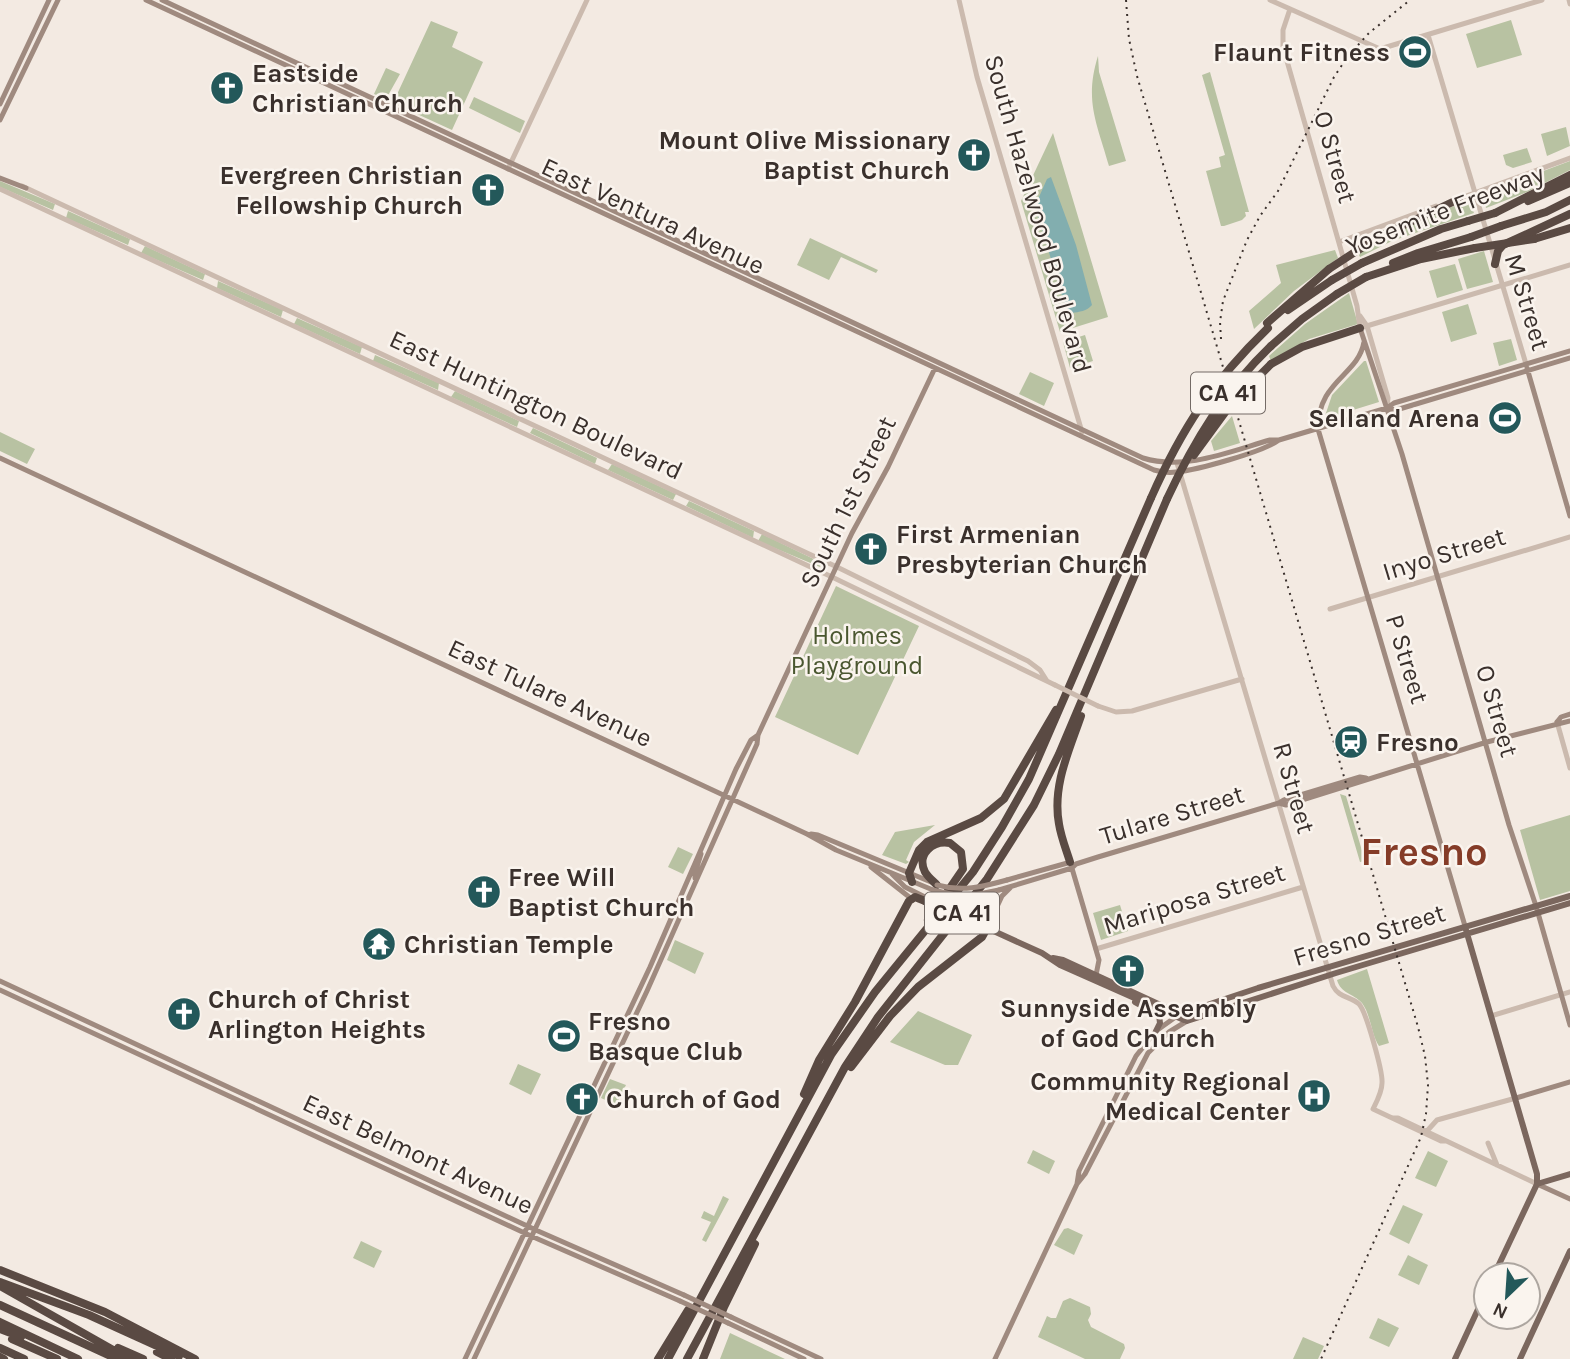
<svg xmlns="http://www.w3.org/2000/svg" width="1570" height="1359" font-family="Karla,sans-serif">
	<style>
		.green { fill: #b8c2a2 }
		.water { fill: #82aeaf }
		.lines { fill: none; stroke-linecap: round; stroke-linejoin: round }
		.tertiary { stroke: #cbbaae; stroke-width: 5 }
		.secondary { stroke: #9f8a7f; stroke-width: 5 }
		.primary { stroke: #7b675e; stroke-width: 6 }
		.motorway { stroke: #5a4a43; stroke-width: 8 }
		.rail { stroke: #3a302c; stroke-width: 2; stroke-dasharray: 2 5; stroke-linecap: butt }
		.tertiary-bridge { stroke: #cbbaae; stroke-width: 5 }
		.secondary-bridge { stroke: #9f8a7f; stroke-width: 5 }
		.motorway-bridge { stroke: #5a4a43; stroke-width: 8 }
		.labels { text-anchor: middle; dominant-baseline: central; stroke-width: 5; stroke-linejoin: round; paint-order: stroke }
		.shield { fill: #faf4ee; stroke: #746b66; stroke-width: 2 }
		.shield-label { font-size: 24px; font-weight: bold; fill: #3a302c }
		.poi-label { font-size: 26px; font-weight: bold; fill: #3a302c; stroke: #faf4ee; text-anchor: start }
		.street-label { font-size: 26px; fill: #3a302c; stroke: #faf4ee }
		.park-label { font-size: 26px; fill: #4a5730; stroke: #faf4ee }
		.town-label { font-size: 40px; font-weight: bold; fill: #853c28; stroke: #faf4ee }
	</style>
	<rect width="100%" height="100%" fill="#f3eae2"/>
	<path class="green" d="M1511,20L1522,55L1477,68L1466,34Z
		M431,21L458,32L452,47L483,62L452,130L393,103Z
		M1098,56L1099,72L1126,161L1109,166C1097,123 1084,101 1098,56Z
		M386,68L400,74L386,99L374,94Z
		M1210,72L1249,212H1245L1246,216L1242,220L1224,226H1221L1206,171L1221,167L1219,157L1225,155L1202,75Z
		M474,97L525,121L520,133L469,108Z
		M1566,127L1570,146L1547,156L1541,134Z
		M1053,133L1108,317L1060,332L1021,201Z
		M1527,148L1532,162L1513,168L1506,165L1503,155Z
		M1570,161V170L1527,192L1486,208L1482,194Z
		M0,181L55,204L53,210L0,187Z
		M1463,202H1469L1474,213L1392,241L1360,257L1358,253L1399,230Z
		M68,211L130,239L128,245L66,218Z
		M810,238L878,270L876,273L841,257L829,280L797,265Z
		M145,246L205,274L203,280L141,253Z
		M1335,250L1338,258L1294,291L1254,329L1249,311L1281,283L1276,265Z
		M1484,251L1493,282L1467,289L1458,259Z
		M1455,264L1463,290L1437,298L1429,271Z
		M218,281L283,310L281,317L217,288Z
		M1349,293L1358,324L1309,339L1271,361L1269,356L1305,324Z
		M1468,304L1477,334L1451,342L1442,312Z
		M297,318L362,347L360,354L294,324Z
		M1085,335L1093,361L1070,368L1063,342Z
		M1511,339L1517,360L1499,366L1493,343Z
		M375,355L439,383L438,390L373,361Z
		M1364,361H1366L1379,402L1324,419L1332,395Z
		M1030,372L1054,383L1044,406L1019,394Z
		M455,391L519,421L517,427L451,397Z
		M1232,416L1240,443L1214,451L1211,441Z
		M533,428L597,458L595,464L530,433Z
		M0,432L35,449L27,464L0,451Z
		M612,464L676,494L673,500L608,470Z
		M689,501L754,531L753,538L686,506Z
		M762,534L822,563L820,567L758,541Z
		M836,586L919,626L858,755L775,717Z
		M1340,794L1346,796L1365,861L1360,862Z
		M1570,815V891L1540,900L1520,830Z
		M935,825L914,842L906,860L909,862L906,864L882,855L895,832Z
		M678,847L693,854L683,874L668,867Z
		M1120,905L1128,931L1101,940L1093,913Z
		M675,940L704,953L695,974L667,960Z
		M1367,969L1389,1043L1379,1046C1371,1034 1371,1015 1362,1003C1353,993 1341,994 1337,980Z
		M918,1011L972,1035L958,1065H945L890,1042Z
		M518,1064L541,1074L531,1095L509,1084Z
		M610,1079L626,1085L616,1105L601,1098Z
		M1033,1150L1055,1161L1049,1174L1027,1163Z
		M1428,1151L1448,1161L1436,1187L1415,1178Z
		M723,1196L729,1199L706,1242L702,1240L711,1222L701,1218L704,1211L714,1216Z
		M1403,1205L1423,1214L1409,1244L1389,1234Z
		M1068,1228L1083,1235L1074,1255L1054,1245L1064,1229Z
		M361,1241L382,1251L374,1268L353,1258Z
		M1408,1255L1428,1265L1419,1285L1398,1275Z
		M1070,1298L1090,1307L1091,1314L1088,1320L1091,1327L1124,1344L1125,1348L1120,1359H1085L1038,1337L1047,1316L1051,1318H1056L1063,1301Z
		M1378,1318L1399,1328L1389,1347L1369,1338Z
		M730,1333L785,1359H720Z
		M1303,1337L1324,1346L1318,1359H1293Z"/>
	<path class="water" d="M1051,177L1076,245L1092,305C1087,311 1079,312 1072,313L1066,309L1035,206L1047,179Z"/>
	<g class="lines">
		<path class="tertiary" d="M959,0L977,77L1082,432
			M1270,0L1380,49L1542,0
			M1569,0L1570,4
			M1290,9L1283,30V47L1357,306L1360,328L1570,265
			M1428,35L1526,364
			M508,169L587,0
			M22,186L837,567L1028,661L1040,670L1047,681
			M0,189L832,577L1055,685
			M1458,199L1570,158
			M1339,242L1436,206
			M1360,316L1367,326L1388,398L1387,408
			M1177,463L1333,986C1339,998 1350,996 1359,1004C1366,1011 1383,1072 1382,1083C1382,1092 1377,1101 1373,1109L1441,1141H1445
			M1330,609L1570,537
			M1098,706L1116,712L1132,711L1242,679
			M1557,722L1570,768
			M1096,949L1303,887
			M1491,1016L1570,992
			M1393,1118H1398L1537,1184
			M1427,1131L1437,1120L1516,1098
			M1488,1143L1497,1165"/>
		<path class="secondary" d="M146,0L1154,470C1161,472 1169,473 1176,472C1197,470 1263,452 1279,440L1387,408L1394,403L1570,351
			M162,0L1143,458C1184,471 1231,451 1270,440H1279
			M0,104L49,0
			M0,120L58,0
			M0,178L26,188
			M1360,328L1402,454L1509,825L1536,906L1570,1025
			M1364,342C1358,376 1318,380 1318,429L1465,926
			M1527,368L1570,516
			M1387,408L1396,410L1570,358
			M0,458L807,834L836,850L933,890
			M1557,722L1561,717L1570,714
			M1279,803L1286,805L1487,742L1570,721
			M811,834L818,835L931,882
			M1071,865L1099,960L1096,975
			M871,867L913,900
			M892,874L905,887L927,898
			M695,878V873L701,854
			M1007,880L1071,862
			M999,890L1072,868L1076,864L1098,857L1279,803L1284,800L1360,777L1366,778
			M972,926L987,928L1002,896L1010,888
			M0,981L538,1231L684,1295
			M0,990L531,1236L680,1301
			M1516,1098L1570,1082
			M1077,1184L1079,1171L1136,1056L1156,1031L1177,1016
			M1537,1184L1570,1199
			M731,1317L821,1359
			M728,1323L804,1359
			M465,1359L650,967L736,769L751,740L758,735
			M474,1359L647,991L749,762L757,744L758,735L852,533L888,467L935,368
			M995,1359L1077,1184L1085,1174L1148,1053L1169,1032L1187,1021"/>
		<path class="primary" d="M969,917L987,928L1042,953L1060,965L1184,1020
			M1466,930L1537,1174V1184L1494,1275
			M1053,958L1063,960L1180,1014
			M1135,1002L1159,1015L1160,1023L1156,1031
			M1180,1014L1258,988L1570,896
			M1187,1021L1336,973L1570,903
			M1537,1184L1570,1174
			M1455,1359L1486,1292
			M1520,1359L1570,1251"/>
		<path class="motorway" d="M1528,201L1570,183
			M1495,213L1570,175
			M1501,226L1546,212L1570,200
			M1534,239L1570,228
			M1358,250L1385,234L1459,199
			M1362,263L1441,229L1468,221
			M1393,263L1418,253L1471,237
			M1495,264L1498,251L1503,245L1570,214
			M1366,277L1421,259L1475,248
			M1288,310L1332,280
			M1267,323L1329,269
			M1271,346L1302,319L1337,294
			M1271,364L1302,347L1360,328
			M1070,862C1066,849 1061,837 1059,824C1052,786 1069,751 1081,716
			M912,882L909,873L919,850L927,842L981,818L1004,799L1056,710
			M928,920L963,869L961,852L950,843C933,840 916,854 925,872C928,877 933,881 937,885
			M851,1067L890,1016L918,987L982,937L987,928
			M804,1094L819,1060L855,1002L909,901L915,897L925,901
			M0,1270L105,1312L195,1359
			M0,1282L89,1315L179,1356
			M0,1286L129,1359
			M0,1305L117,1359
			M0,1322L78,1359
			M0,1329L21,1337
			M12,1339L57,1359
			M0,1348L24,1359
			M118,1348L143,1359
			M157,1352L171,1359
			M0,1357L4,1359
			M658,1359L688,1310
			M668,1359L831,1055L875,992L973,872L1002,827L1029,779L1151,498
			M687,1359L845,1067L878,1017L987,879L1034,805L1059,754L1167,499
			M703,1359L724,1307L755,1244"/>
		<path class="rail" d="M1126,0L1129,39L1137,76L1418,1027L1425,1056L1428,1085L1426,1114L1421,1137L1321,1359
			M1221,339L1220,322L1223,301L1247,240L1260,216L1278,191L1334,77L1348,56L1369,33L1410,0"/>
		<path class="tertiary-bridge" d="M1055,685L1098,706"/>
		<path class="secondary-bridge" d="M937,885C962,892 982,887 1007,880
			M933,890L964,897L999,890
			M948,915L972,926
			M684,1295L731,1317
			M680,1301L728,1323"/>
		<path class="motorway-bridge" d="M1468,221L1495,213
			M1471,237L1501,226
			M1475,248L1534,239
			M1329,269L1358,250
			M1332,280L1362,263
			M1337,294L1366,277
			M1194,455L1232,403L1271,364
			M1151,498C1182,428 1213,381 1268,328
			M1167,499C1194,441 1225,390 1271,346
			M925,901L952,913L969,917"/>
	</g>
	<defs>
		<g id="stadium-disc" transform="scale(1.75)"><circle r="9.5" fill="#23585a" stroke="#faf4ee"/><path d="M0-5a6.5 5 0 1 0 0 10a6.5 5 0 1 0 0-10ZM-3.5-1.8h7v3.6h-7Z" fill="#fff"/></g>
		<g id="church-disc" transform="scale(1.75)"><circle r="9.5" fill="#23585a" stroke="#faf4ee"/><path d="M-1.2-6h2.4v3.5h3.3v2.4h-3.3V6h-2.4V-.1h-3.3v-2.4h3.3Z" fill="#fff"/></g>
		<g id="station-disc" transform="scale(1.75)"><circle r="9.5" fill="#23585a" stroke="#faf4ee"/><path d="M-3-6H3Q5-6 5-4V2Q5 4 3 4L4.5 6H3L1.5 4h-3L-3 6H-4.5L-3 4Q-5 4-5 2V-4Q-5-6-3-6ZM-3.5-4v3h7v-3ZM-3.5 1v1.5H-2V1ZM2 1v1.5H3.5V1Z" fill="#fff"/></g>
		<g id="temple-disc" transform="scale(1.75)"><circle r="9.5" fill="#23585a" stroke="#faf4ee"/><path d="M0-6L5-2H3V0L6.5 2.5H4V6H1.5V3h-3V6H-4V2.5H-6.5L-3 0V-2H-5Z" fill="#fff"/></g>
		<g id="hospital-disc" transform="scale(1.75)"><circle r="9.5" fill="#23585a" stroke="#faf4ee"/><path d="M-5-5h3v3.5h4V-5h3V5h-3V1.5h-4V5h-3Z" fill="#fff"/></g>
	</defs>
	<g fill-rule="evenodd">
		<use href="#stadium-disc" x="1415" y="52"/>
		<use href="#church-disc" x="227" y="88"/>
		<use href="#church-disc" x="974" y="155"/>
		<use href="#church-disc" x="488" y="190"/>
		<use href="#stadium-disc" x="1505" y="418"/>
		<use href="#church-disc" x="871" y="549"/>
		<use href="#station-disc" x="1351" y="742"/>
		<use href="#church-disc" x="484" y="892"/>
		<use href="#temple-disc" x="379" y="944"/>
		<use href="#church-disc" x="1128" y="971"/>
		<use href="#church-disc" x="184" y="1014"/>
		<use href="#stadium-disc" x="564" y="1036"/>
		<use href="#hospital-disc" x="1314" y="1096"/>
		<use href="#church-disc" x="582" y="1099"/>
	</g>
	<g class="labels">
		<g class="shield">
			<rect x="1191" y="372.5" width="74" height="41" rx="5"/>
			<rect x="925" y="892.5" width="74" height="41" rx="5"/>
		</g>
		<g class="shield-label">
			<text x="1228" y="393">CA 41</text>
			<text x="962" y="913">CA 41</text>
		</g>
		<g class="poi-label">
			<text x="1390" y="52" text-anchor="end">Flaunt Fitness</text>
			<text x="252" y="73">Eastside<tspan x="252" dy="30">Christian Church</tspan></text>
			<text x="950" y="140" text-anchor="end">Mount Olive Missionary<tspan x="950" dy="30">Baptist Church</tspan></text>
			<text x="463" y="175" text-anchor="end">Evergreen Christian<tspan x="463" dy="30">Fellowship Church</tspan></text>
			<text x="1480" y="418" text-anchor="end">Selland Arena</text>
			<text x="896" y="534">First Armenian<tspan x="896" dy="30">Presbyterian Church</tspan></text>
			<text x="1376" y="742">Fresno</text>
			<text x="508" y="877">Free Will<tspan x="508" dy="30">Baptist Church</tspan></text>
			<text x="404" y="944">Christian Temple</text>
			<text x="208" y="999">Church of Christ<tspan x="208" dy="30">Arlington Heights</tspan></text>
			<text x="1128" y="1008" text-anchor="middle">Sunnyside Assembly<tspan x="1128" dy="30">of God Church</tspan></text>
			<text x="588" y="1021">Fresno<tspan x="588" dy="30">Basque Club</tspan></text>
			<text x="1290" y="1081" text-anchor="end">Community Regional<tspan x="1290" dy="30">Medical Center</tspan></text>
			<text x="606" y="1099">Church of God</text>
		</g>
		<g class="street-label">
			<text transform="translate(1335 157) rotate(74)">O Street</text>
			<text transform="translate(1445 210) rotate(-21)">Yosemite Freeway</text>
			<text transform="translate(1038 214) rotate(74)">South Hazelwood Boulevard</text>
			<text transform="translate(653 216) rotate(25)">East Ventura Avenue</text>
			<text transform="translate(1527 302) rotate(73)">M Street</text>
			<text transform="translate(536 405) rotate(25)">East Huntington Boulevard</text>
			<text transform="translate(848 502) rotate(-64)">South 1st Street</text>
			<text transform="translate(1444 554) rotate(-17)">Inyo Street</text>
			<text transform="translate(1407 659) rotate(73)">P Street</text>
			<text transform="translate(550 693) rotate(25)">East Tulare Avenue</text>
			<text transform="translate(1497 711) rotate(74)">O Street</text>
			<text transform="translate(1294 788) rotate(74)">R Street</text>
			<text transform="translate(1172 815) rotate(-17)">Tulare Street</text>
			<text transform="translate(1194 899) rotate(-17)">Mariposa Street</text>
			<text transform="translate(1369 935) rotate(-17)">Fresno Street</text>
			<text transform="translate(418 1154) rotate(25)">East Belmont Avenue</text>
		</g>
		<g class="park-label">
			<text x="857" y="635">Holmes<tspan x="857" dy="30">Playground</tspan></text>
		</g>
		<g class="town-label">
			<text x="1424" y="851">Fresno</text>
		</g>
	</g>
	<g transform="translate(1507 1296) rotate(205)"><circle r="33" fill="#faf4ee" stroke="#ada6a0" stroke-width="2"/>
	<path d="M0-5L12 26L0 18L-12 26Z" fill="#23585a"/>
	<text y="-10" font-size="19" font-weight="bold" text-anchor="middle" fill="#3a302c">N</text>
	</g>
</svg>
